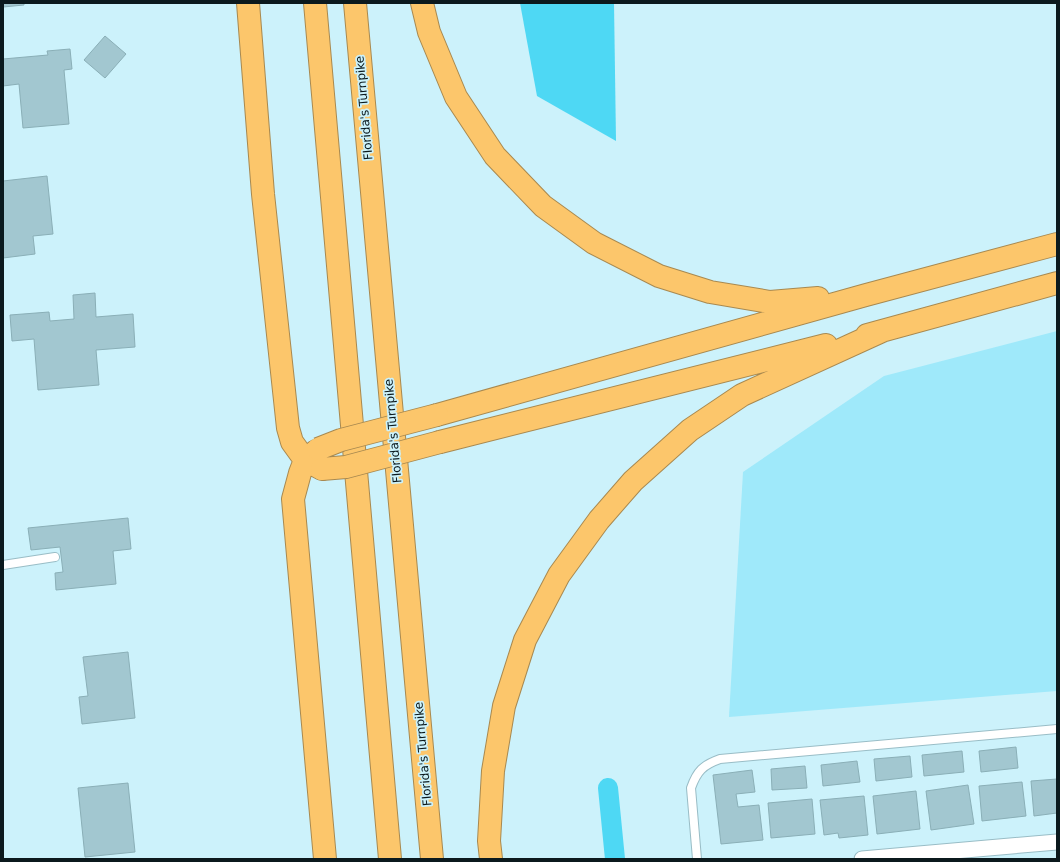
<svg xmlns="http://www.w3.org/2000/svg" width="1060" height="862" font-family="'DejaVu Sans',sans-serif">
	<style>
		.green { fill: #9fe9fa }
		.water { fill: #4ed8f4 }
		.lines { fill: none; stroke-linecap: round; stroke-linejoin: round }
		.canal { stroke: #4ed8f4; stroke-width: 20 }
		.building { fill: #a2c7d0; stroke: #8aafb7 }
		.service-casing { stroke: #99bdc6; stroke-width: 10 }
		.minor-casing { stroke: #99bdc6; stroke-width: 17 }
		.motorway-casing { stroke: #a88950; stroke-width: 24 }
		.service { stroke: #fff; stroke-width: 8 }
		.minor { stroke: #fff; stroke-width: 15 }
		.motorway { stroke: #fcc66b; stroke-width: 22 }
		.motorway-bridge-casing { stroke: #a88950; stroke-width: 24; stroke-linecap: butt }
		.motorway-bridge { stroke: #fcc66b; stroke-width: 22 }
		.labels { text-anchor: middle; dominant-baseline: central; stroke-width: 3.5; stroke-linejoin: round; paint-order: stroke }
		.street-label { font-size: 12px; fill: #0b191d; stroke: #ccf2fb }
	</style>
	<rect width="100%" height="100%" fill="#ccf2fb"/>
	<path class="green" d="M1057,331V691L729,717L743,472L884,376Z"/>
	<path class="water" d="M520,3H614L616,141L537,96Z"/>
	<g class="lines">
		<path class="canal" d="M608,788L615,859"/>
	</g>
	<path class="building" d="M3,3H24V5L3,7Z
		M105,36L126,54L105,78L84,60Z
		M70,49L72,69L64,70L69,124L23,128L19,84L3,86V59L48,55L47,51Z
		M47,176L53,234L33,236L35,254L3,258V181Z
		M95,293L96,317L133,314L135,347L96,350L99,385L38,390L34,339L12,341L10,315L49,312L50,321L74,319L73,295Z
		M128,518L131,549L113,551L116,584L56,590L55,573L63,572L60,547L31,550L28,528Z
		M128,652L135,718L82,724L79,697L88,696L83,657Z
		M1016,747L1018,768L981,772L979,751Z
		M962,751L964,772L924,776L922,755Z
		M910,756L912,777L876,781L874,759Z
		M857,761L860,782L823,786L821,765Z
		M805,766L807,788L772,790L771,769Z
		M752,770L755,792L736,794L738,807L759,805L763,840L721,844L713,775Z
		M1057,779V813L1034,816L1031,781Z
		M1022,782L1026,816L982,821L979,786Z
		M128,783L135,852L85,857L78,788Z
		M968,785L974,824L931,830L926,791Z
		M916,791L920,829L877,834L873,796Z
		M864,796L868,835L839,838L838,833L824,835L820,800Z
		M812,799L815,834L771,838L768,803Z"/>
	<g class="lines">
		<g class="service-casing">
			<path id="service" d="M3,565L55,557
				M697,859L691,788C697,771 703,765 720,759L1057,729"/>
		</g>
		<g class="minor-casing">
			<path id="minor" d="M862,859L1057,842"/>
		</g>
		<g class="motorway-casing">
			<path id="motorway" d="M248,3L263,194L288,428L292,442L305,460L322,469
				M315,3L390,859
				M355,3L432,859
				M422,3L429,32L456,97L495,156L543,206L594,243L659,276L710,292L770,302L818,298
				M867,335L1057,283
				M437,415L866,295L1057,244
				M440,442L826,345
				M316,451L305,460L300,473L293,499L325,859
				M491,859L489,841L493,771L504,706L525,640L559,575L599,520L633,481L690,430L742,395L882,331"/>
		</g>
		<use href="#service" class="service"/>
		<use href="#minor" class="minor"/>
		<use href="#motorway" class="motorway"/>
		<g class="motorway-bridge-casing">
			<path id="motorway-bridge" d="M318,449L341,440L437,415
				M322,469L346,467L440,442"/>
		</g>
		<use href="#motorway-bridge" class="motorway-bridge"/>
	</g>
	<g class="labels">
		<g class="street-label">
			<text transform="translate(364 108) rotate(-95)">Florida's Turnpike</text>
			<text transform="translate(393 431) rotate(-95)">Florida's Turnpike</text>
			<text transform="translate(423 754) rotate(-95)">Florida's Turnpike</text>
		</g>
	</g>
	<rect width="1060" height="862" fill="none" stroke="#0b191d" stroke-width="8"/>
</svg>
